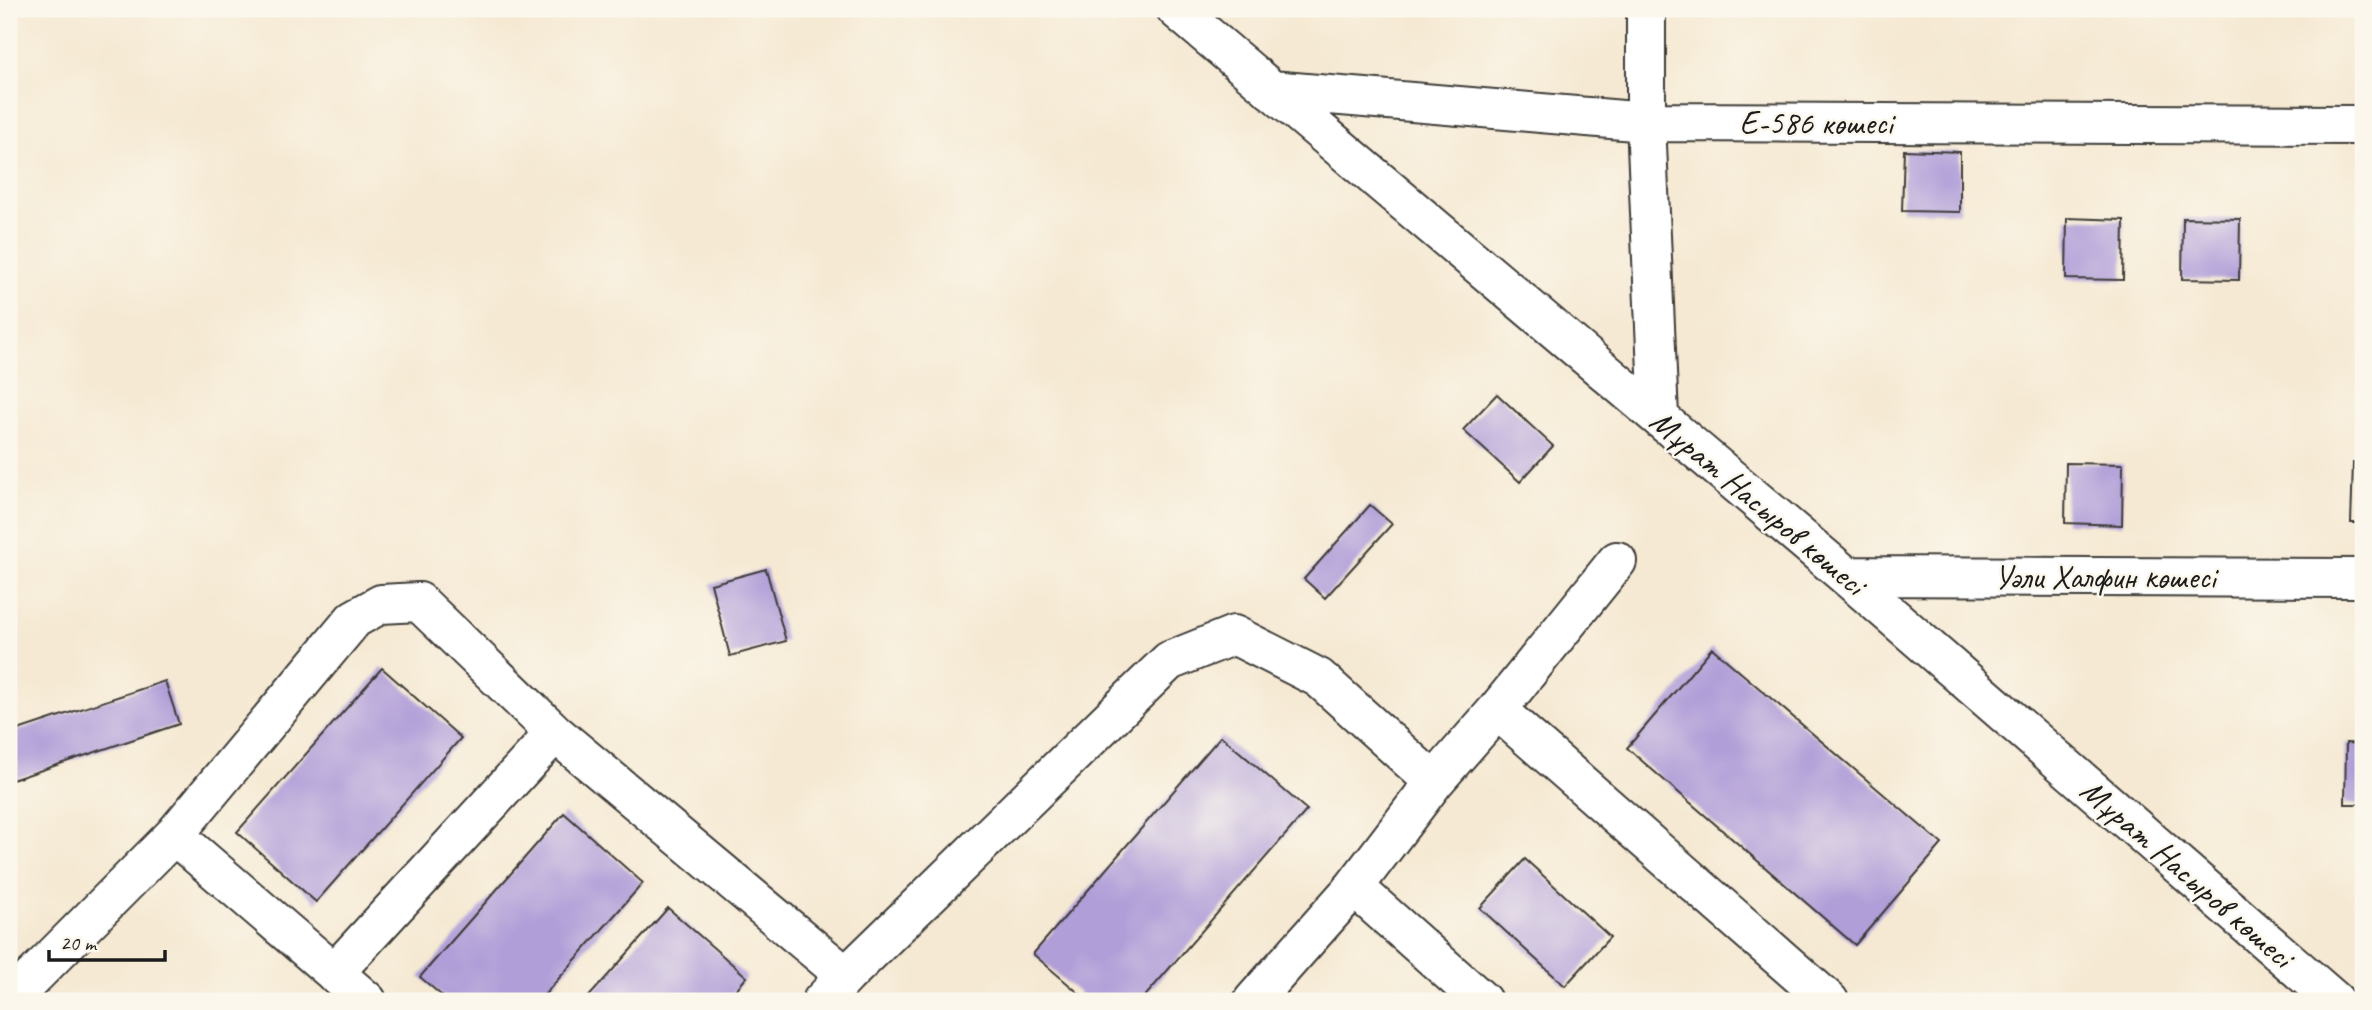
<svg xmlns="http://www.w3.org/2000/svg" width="2372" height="1010" font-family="Caveat,sans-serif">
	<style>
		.building { fill: #b09ed8 }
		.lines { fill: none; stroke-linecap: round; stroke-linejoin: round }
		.minor-casing { stroke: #3d3b37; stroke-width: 42 }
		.minor { stroke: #fff; stroke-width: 38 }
		.labels { text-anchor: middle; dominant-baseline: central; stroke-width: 5; stroke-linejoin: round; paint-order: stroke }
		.street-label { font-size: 33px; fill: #1c1c1c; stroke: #fbf7ec }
	</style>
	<rect width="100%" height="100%" fill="#fbf7ec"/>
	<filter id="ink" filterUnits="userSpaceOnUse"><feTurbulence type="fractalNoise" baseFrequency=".0143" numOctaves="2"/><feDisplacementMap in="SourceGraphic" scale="14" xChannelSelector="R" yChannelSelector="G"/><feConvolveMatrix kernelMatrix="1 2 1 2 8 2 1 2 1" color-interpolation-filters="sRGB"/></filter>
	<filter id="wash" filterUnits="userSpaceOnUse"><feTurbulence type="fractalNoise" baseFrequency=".00686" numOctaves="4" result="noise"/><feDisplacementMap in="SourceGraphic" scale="28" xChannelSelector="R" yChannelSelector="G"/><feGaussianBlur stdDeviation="1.57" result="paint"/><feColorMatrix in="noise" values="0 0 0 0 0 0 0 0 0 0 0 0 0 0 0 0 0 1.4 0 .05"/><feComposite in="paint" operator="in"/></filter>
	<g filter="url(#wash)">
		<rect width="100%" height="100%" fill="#f5e9d3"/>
		<g id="blocks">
			<path class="building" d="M1904,150L1960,152V212L1902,211Z
				M2067,218L2124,220L2123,280L2066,279Z
				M2183,218L2240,219L2239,280L2182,279Z
				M1497,394L1553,446L1520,482L1463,430Z
				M2066,463L2123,464L2122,525L2065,523Z
				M2353,463H2363V523H2351Z
				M1370,505L1392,524L1325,598L1304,579Z
				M766,569L786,641L730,656L711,584Z
				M1712,648L1942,844L1855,945L1627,748Z
				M382,668L461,738L316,902L237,832Z
				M165,681L179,724L9,781V733Z
				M1221,736L1307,810L1141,1001H1088L1033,954Z
				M2346,743L2363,744V804H2345Z
				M564,813L643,883L539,1001H448L420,977Z
				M1525,859L1610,937L1565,986L1480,908Z
				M668,908L747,977L726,1001H585Z"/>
		</g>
	</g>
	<g filter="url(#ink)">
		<use href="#blocks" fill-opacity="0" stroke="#3d3b37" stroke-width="2"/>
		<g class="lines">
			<g class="minor-casing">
				<path id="minor" d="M1176,9L1846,576L2335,1001
					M1646,9V122L1659,417
					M1271,90L1646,122L2363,125
					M1846,576L2363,578
					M1497,710L1829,1001
					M174,835L367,1001
					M1354,887L1482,1001
					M334,973L555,733L846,976L1169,661L1234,635L1319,678L1434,782
					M9,1001L174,835L354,619L381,604L419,602L555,733
					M822,1001L846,976
					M1253,1001L1354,887L1434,782L1497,710L1617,561"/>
			</g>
			<use href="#minor" class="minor"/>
		</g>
	</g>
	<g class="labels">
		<g class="street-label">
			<text x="1816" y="123">Е-586 көшесі</text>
			<text transform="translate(1758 502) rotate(40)">Мұрат Насыров көшесі</text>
			<text x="2105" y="577">Уәли Халфин көшесі</text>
			<text transform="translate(2187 873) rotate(41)">Мұрат Насыров көшесі</text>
		</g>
	</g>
	<rect width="2372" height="1010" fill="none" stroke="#fbf7ec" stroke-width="35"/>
	<path d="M49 950v10h116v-10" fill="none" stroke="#1c1c1c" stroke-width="3.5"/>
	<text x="60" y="950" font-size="21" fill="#1c1c1c" stroke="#fbf7ec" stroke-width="5" paint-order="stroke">20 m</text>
</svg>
